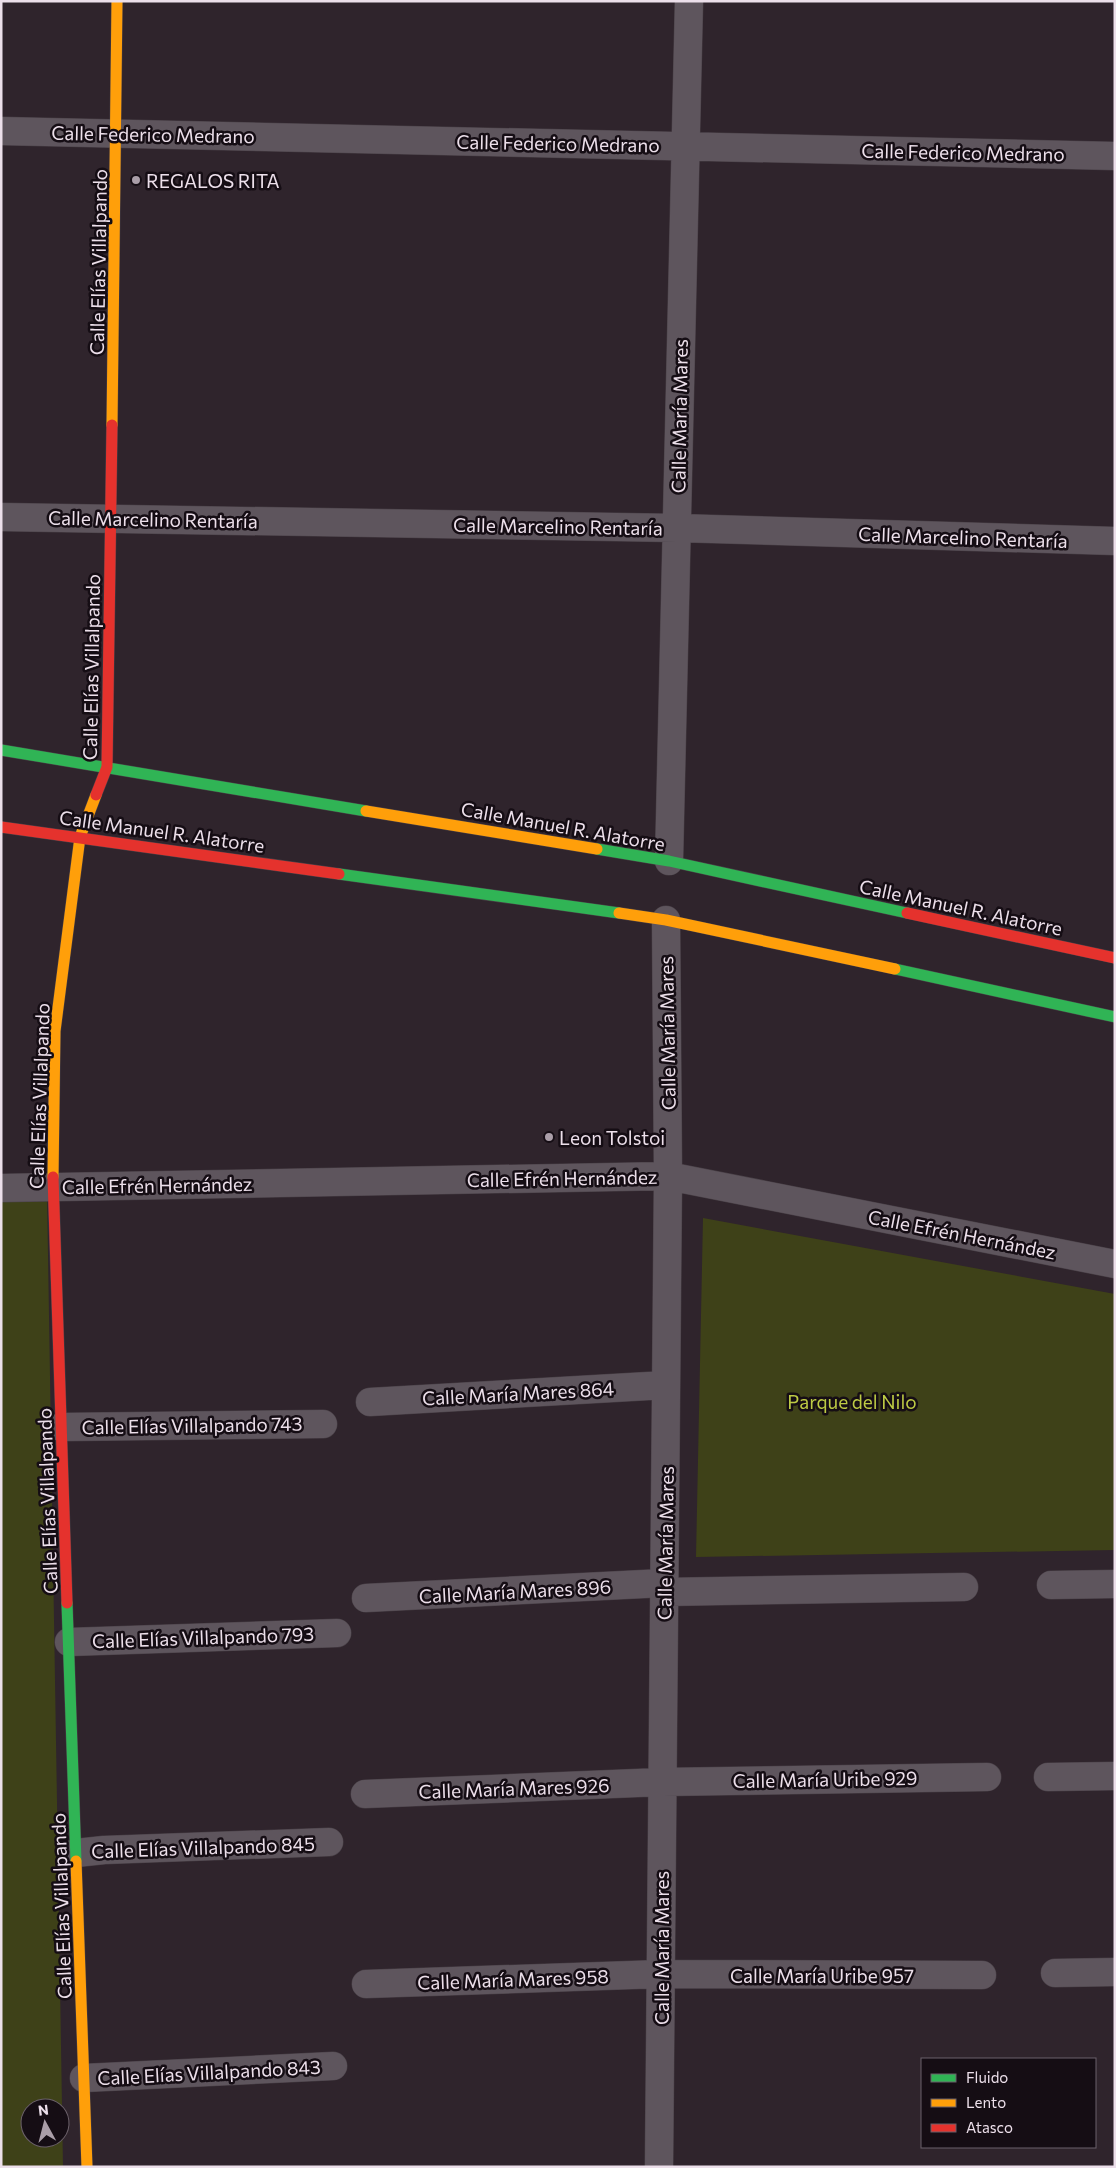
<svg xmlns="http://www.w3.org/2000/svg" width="1116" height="2168" font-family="Commissioner,sans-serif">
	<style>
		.green { fill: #3e4118; fill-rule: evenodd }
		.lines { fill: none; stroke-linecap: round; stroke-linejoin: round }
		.street-casing { stroke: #494047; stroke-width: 29 }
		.fast-casing { stroke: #494047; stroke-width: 12 }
		.slow-casing { stroke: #494047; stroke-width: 12 }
		.jam-casing { stroke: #494047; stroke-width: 12 }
		.street { stroke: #5e555d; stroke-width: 28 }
		.fast { stroke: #30b455; stroke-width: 11 }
		.slow { stroke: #ff9f0a; stroke-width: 11 }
		.jam { stroke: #e5322d; stroke-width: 11 }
		.poi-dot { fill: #aa9ea8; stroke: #150d14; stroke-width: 2 }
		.labels { text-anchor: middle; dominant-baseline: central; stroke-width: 5; stroke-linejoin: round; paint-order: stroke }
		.street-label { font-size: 19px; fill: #ecdfea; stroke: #150d14 }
		.poi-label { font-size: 19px; fill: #ecdfea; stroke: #150d14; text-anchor: start }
		.park-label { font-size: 19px; fill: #bdca44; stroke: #150d14 }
	</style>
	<rect width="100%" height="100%" fill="#2f242c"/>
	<path class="green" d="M47,1194L63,2167H1V1195ZM30,2108H60V2138H30Z
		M703,1218L1115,1294V1550L696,1557Z"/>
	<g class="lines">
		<g class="street-casing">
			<path id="street" d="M1,131L1115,156
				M1,517L677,528L1115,541
				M669,861L689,1
				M1,1188L668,1176L1115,1264
				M370,1402L666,1385
				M61,1427L323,1424
				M1051,1585L1115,1584
				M664,1592L964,1587
				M366,1598L664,1583
				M69,1642L337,1633
				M1048,1777L1115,1776
				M365,1794L662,1782L987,1777
				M76,1853L104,1850L329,1842
				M1055,1973L1115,1972
				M366,1984L661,1974L982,1975
				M84,2078L333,2066
				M659,2167L668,1176L666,920"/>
		</g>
		<g class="fast-casing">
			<path id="fast" d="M1,750L366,811
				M597,849L669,861L907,913
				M339,874L619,913
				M895,969L1115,1017
				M67,1603L76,1861"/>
		</g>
		<g class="slow-casing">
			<path id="slow" d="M112,425L117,1
				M366,811L597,849
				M619,913L666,920L895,969
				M53,1177L55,1031L80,837L96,795
				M76,1861L87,2167"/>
		</g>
		<g class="jam-casing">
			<path id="jam" d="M96,795L107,767L112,425
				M1,827L339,874
				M907,913L1115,958
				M53,1177L67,1603"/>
		</g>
		<use href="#street" class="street"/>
		<use href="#fast" class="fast"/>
		<use href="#slow" class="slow"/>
		<use href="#jam" class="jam"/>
	</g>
	<g class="poi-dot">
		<circle cx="136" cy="180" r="5"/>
		<circle cx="549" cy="1137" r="5"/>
	</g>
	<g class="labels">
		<g class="street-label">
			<text transform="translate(153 134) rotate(1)">Calle Federico Medrano</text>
			<text transform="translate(558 143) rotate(1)">Calle Federico Medrano</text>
			<text transform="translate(963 152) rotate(1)">Calle Federico Medrano</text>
			<text transform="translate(98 262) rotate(-89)">Calle Elías Villalpando</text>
			<text transform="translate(679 416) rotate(-89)">Calle María Mares</text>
			<text transform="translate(153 519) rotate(1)">Calle Marcelino Rentaría</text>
			<text transform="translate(558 526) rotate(1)">Calle Marcelino Rentaría</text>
			<text transform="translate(963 537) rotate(2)">Calle Marcelino Rentaría</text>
			<text transform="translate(91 667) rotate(-89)">Calle Elías Villalpando</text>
			<text transform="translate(563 826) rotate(10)">Calle Manuel R. Alatorre</text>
			<text transform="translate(162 831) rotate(8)">Calle Manuel R. Alatorre</text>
			<text transform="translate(961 907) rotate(12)">Calle Manuel R. Alatorre</text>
			<text transform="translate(667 1033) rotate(-91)">Calle María Mares</text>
			<text transform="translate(39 1096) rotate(-88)">Calle Elías Villalpando</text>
			<text transform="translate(562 1178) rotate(-1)">Calle Efrén Hernández</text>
			<text transform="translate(157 1185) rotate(-1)">Calle Efrén Hernández</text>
			<text transform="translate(962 1234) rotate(11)">Calle Efrén Hernández</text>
			<text transform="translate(518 1393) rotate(-3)">Calle María Mares 864</text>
			<text transform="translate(192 1425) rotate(-1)">Calle Elías Villalpando 743</text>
			<text transform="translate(47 1501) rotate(-92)">Calle Elías Villalpando</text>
			<text transform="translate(665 1543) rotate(-89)">Calle María Mares</text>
			<text transform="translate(515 1591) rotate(-3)">Calle María Mares 896</text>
			<text transform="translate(203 1637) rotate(-2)">Calle Elías Villalpando 793</text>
			<text transform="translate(825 1779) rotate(-1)">Calle María Uribe 929</text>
			<text transform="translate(514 1788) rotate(-2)">Calle María Mares 926</text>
			<text transform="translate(203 1847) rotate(-2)">Calle Elías Villalpando 845</text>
			<text transform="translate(61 1906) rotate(-92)">Calle Elías Villalpando</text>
			<text transform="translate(661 1948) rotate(-90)">Calle María Mares</text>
			<text x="822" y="1975">Calle María Uribe 957</text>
			<text transform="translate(513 1979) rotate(-2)">Calle María Mares 958</text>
			<text transform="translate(209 2072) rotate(-3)">Calle Elías Villalpando 843</text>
		</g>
		<g class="poi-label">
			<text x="146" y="180">REGALOS RITA</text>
			<text x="559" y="1137">Leon Tolstoi</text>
		</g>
		<g class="park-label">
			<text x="852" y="1401">Parque del Nilo</text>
		</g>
	</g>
	<rect width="1116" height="2168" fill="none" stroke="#ecdfea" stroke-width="5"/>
	<rect x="921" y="2058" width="175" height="90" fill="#150d14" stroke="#6b616a"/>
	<rect x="931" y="2074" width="25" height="8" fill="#30b455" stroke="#6b616a"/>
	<text x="966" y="2083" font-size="15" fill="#ecdfea">Fluido</text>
	<rect x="931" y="2099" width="25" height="8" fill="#ff9f0a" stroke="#6b616a"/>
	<text x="966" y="2108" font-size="15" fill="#ecdfea">Lento</text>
	<rect x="931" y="2124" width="25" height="8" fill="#e5322d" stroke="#6b616a"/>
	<text x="966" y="2133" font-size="15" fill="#ecdfea">Atasco</text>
	<g transform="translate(45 2123) rotate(353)"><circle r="24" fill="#150d14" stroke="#6b616a"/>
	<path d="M0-4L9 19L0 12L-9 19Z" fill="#aa9ea8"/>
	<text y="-8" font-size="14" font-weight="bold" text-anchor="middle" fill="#ecdfea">N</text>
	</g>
</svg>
